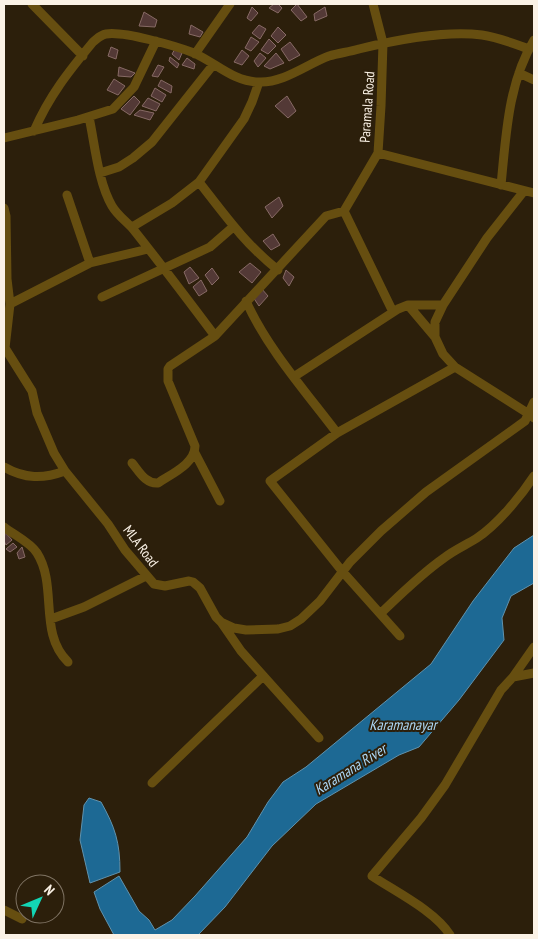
<svg xmlns="http://www.w3.org/2000/svg" width="538" height="939" font-family="'PT Sans Narrow',sans-serif">
	<style>
		.water { fill: #1d6994; stroke: #6092ad }
		.building { fill: #533936; stroke: #876a65 }
		.lines { fill: none; stroke-linecap: round; stroke-linejoin: round }
		.street { stroke: #664e10; stroke-width: 9 }
		.labels { text-anchor: middle; dominant-baseline: central; stroke-width: 4; stroke-linejoin: round; paint-order: stroke }
		.street-label { font-size: 14px; fill: #fbf2e6; stroke: #2c1f0b }
		.water-label { font-size: 15px; font-style: italic; fill: #acd7f5; stroke: #2c1f0b }
	</style>
	<rect width="100%" height="100%" fill="#2c1f0b"/>
	<path class="water" d="M534,535V583L511,596L502,618L504,640L459,700L419,747L399,755L316,804L272,846L225,907L198,935H114L100,909L94,892L119,876L139,911L149,920L155,930L172,920L195,896L247,837L268,802L283,782L306,767L431,664L473,601L514,548Z
		M89,798L101,802C115,827 120,842 120,872L90,883L80,840L84,805Z"/>
	<path class="building" d="M274,4H278L282,8L278,13L269,8Z
		M297,4L307,17L301,21L291,10Z
		M252,7L258,13L251,21L247,18Z
		M325,7L327,16L315,21L314,14Z
		M144,12L157,20L155,27L139,26Z
		M191,25L203,32L200,37L189,34Z
		M259,25L266,29L260,39L252,33Z
		M278,27L286,35L278,43L271,36Z
		M251,37L259,42L251,51L245,48Z
		M269,39L276,46L268,54L261,50Z
		M290,42L300,55L289,61L281,49Z
		M111,47L118,50L116,59L108,56Z
		M175,49L182,53L179,60L172,54Z
		M242,50L249,56L242,65L234,62Z
		M260,53L266,58L258,67L254,61Z
		M276,53L284,63L270,69L264,66Z
		M170,57L179,64L177,68L169,61Z
		M187,58L195,64L194,69L182,65Z
		M158,65L164,67L158,77L152,76Z
		M119,67L135,73L131,77L118,76Z
		M114,79L125,86L118,95L107,90Z
		M161,80L172,86L171,93L158,86Z
		M155,88L166,95L162,102L151,96Z
		M134,96L140,102L130,115L121,109Z
		M287,96L296,111L288,118L275,106Z
		M148,98L160,104L156,111L142,106Z
		M140,110L154,113L150,120L134,115Z
		M279,197L283,206L272,218L265,207Z
		M273,234L280,245L271,250L263,241Z
		M250,263L261,272L252,283L239,272Z
		M190,267L199,278L189,284L184,272Z
		M212,268L219,278L212,285L205,275Z
		M286,270L294,277L289,286L283,278Z
		M201,280L207,291L199,296L193,287Z
		M261,288L268,296L259,306L253,297Z
		M5,532L12,540L6,545L4,541Z
		M13,543L17,547L10,552L6,549Z
		M22,547L25,557L19,559L17,553Z"/>
	<g class="lines">
		<path class="street" d="M32,4L83,56
			M373,4L383,43L381,106L378,153L344,211L393,312
			M195,54L230,4
			M519,73L534,80
			M89,117C95,145 98,182 112,206C118,216 126,221 133,229C161,264 188,300 215,336
			M34,131C49,96 69,71 93,42C97,39 100,35 106,34C124,31 176,46 194,53C216,63 234,82 259,82C284,83 307,64 329,56C339,53 349,52 359,49C396,40 444,30 482,35C498,37 514,44 529,49
			M4,138L78,120L113,109L134,87L156,41
			M378,153L534,193
			M100,173L119,167L133,158L152,142L213,65
			M199,182C224,214 245,244 278,270
			M501,185C506,136 508,83 534,40
			M524,191L487,238L443,305L435,322V337L443,354L455,367L529,414L534,418
			M67,195L90,263
			M4,208L6,216L7,279L10,304L5,348L32,391L37,413L54,453L65,471L108,524L125,550L154,584L165,586L189,581L193,582L200,588L216,617L221,622L234,628L246,630L278,629L290,626L301,619L320,601L350,562L381,531L426,492L525,421L534,402
			M132,227L172,203L199,182L244,119L252,102L259,82
			M102,297L210,247L233,227
			M246,301C267,348 306,392 337,433
			M10,304L90,263L148,249
			M408,305L435,337
			M295,376L398,309L408,305H443
			M195,453L220,501
			M132,463C139,471 145,484 158,483C171,474 195,464 195,446L168,381V369L170,366L215,336L326,216L344,211
			M4,467C25,479 43,479 65,471
			M4,527C14,535 30,542 37,553C58,586 38,633 68,662
			M381,613C401,594 421,574 444,558C454,550 466,545 477,538C497,525 521,496 534,476
			M51,619L84,607L146,576
			M221,622L241,651L319,738
			M400,636L342,571L270,481L337,433L455,367
			M513,677L534,673
			M152,783L263,676
			M4,910L22,919
			M450,935C435,911 396,892 372,876L421,818L445,785L501,690L513,677L534,647"/>
	</g>
	<g class="labels">
		<g class="street-label">
			<text transform="translate(367 107) rotate(-86)">Paramala Road</text>
			<text transform="translate(141 546) rotate(53)">MLA Road</text>
		</g>
		<g class="water-label">
			<text x="403" y="724">Karamanayar</text>
			<text transform="translate(350 769) rotate(-32)">Karamana River</text>
		</g>
	</g>
	<rect width="538" height="939" fill="none" stroke="#fbf2e6" stroke-width="10"/>
	<g transform="translate(40 899) rotate(46)"><circle r="24" fill="#2c1f0b" stroke="#7f7363"/>
	<path d="M0-4L9 19L0 12L-9 19Z" fill="#13d5b4"/>
	<text y="-8" font-size="14" font-weight="bold" text-anchor="middle" fill="#fbf2e6">N</text>
	</g>
</svg>
